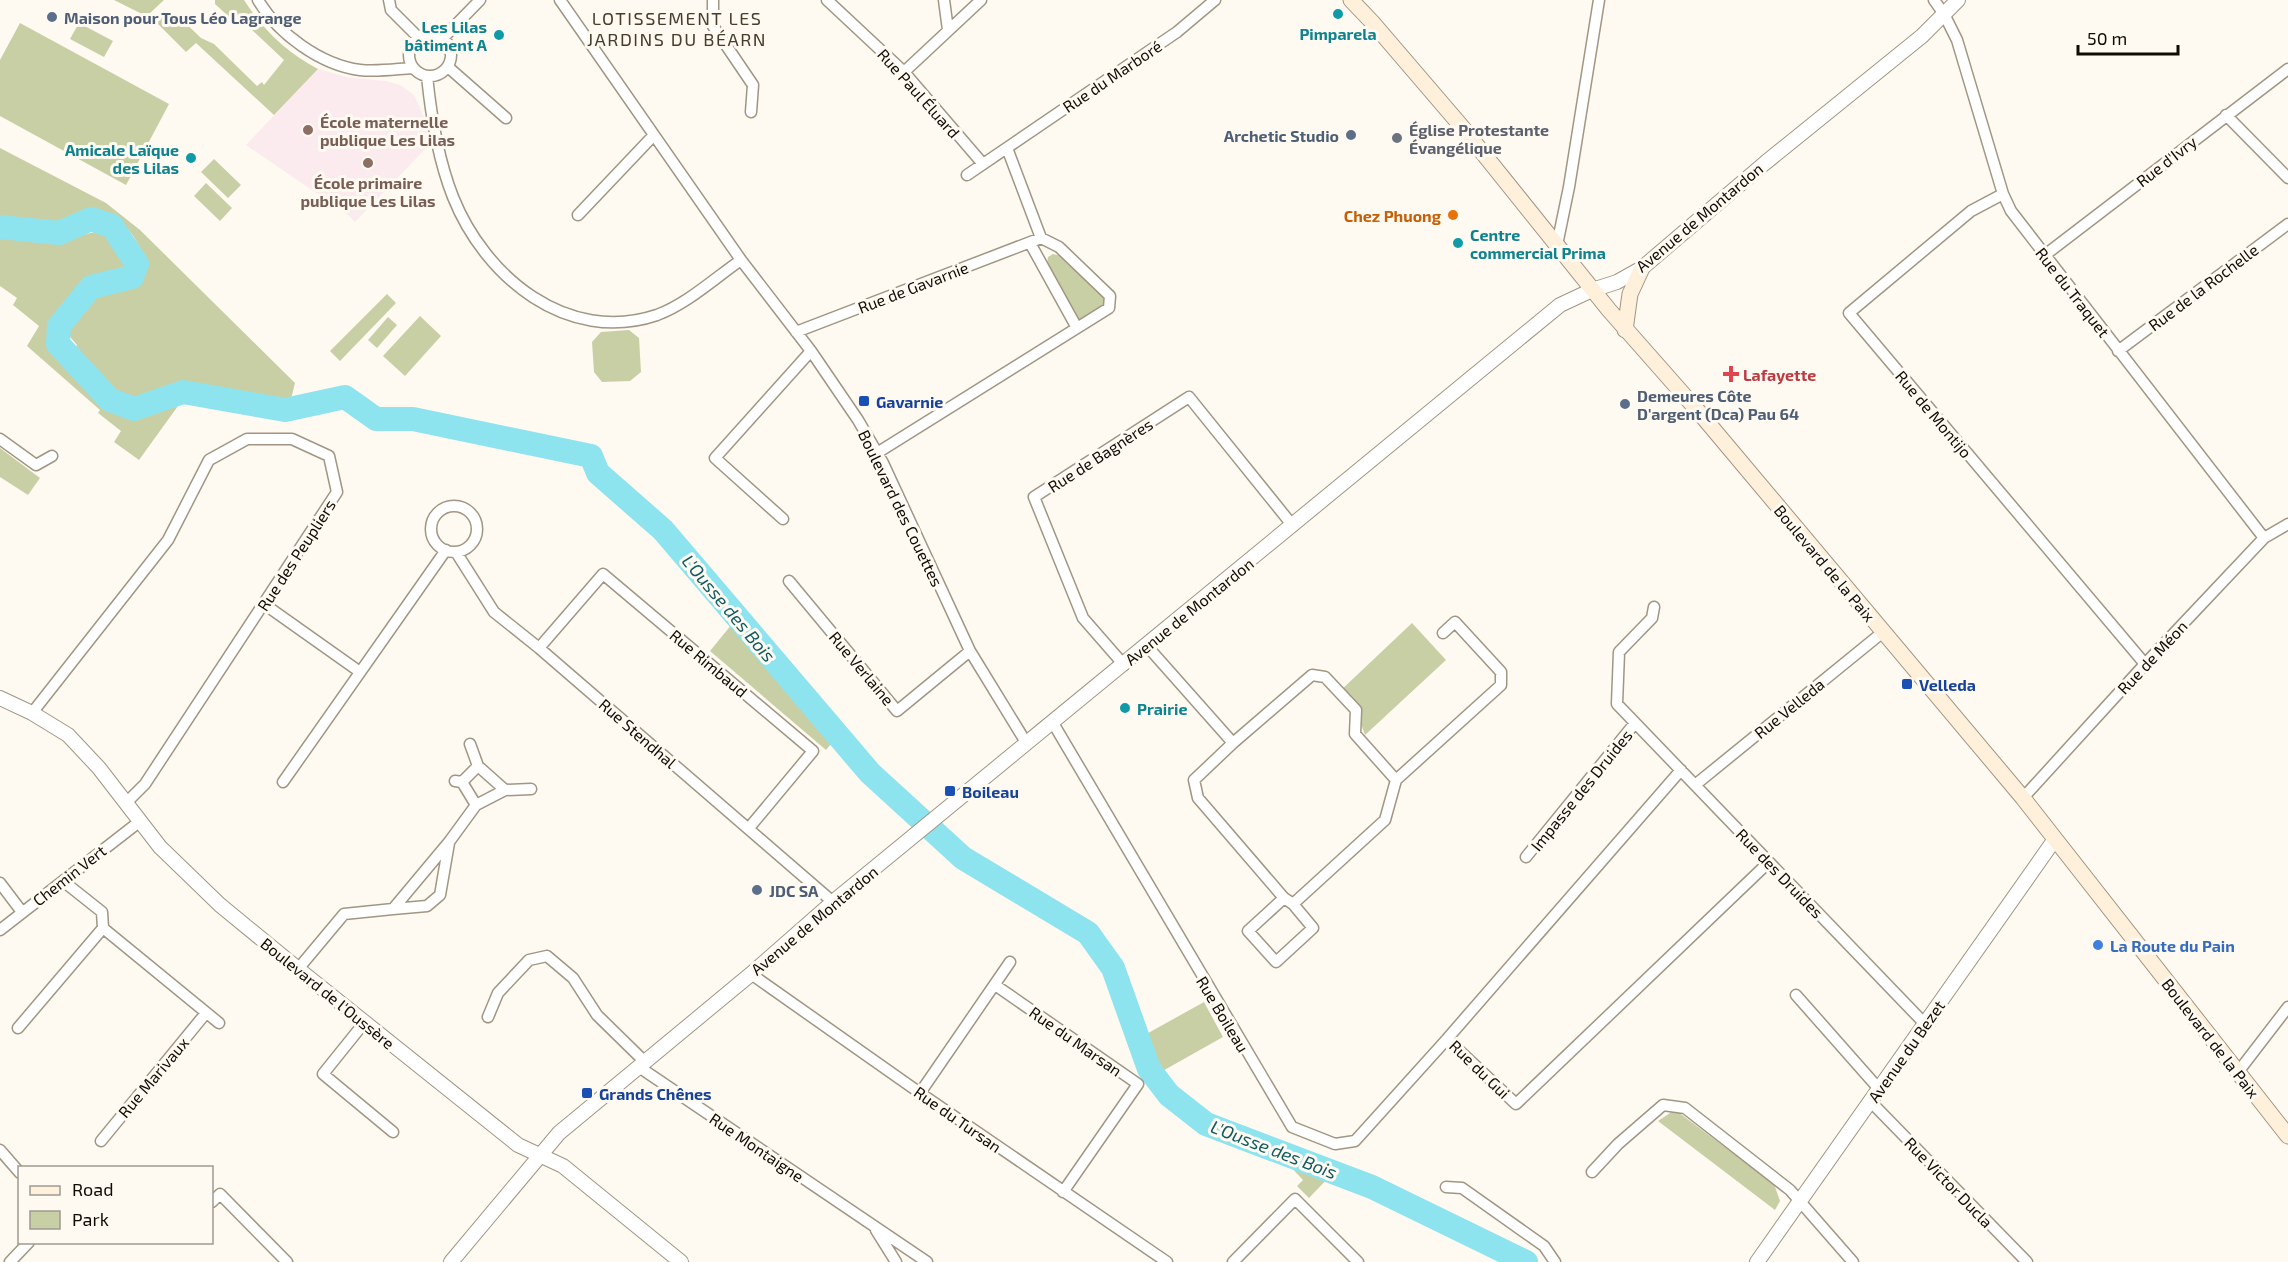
<svg xmlns="http://www.w3.org/2000/svg" width="2288" height="1262" font-family="'Exo 2',sans-serif">
	<style>
		.education { fill: #fcebee }
		.green { fill: #c9cfa5 }
		.lines { fill: none; stroke-linecap: round; stroke-linejoin: round }
		.river { stroke: #8de4ee; stroke-width: 24 }
		.minor-casing { stroke: #a19683; stroke-width: 13 }
		.tertiary-casing { stroke: #a19683; stroke-width: 16 }
		.secondary-casing { stroke: #a19683; stroke-width: 17 }
		.minor { stroke: #fff; stroke-width: 10 }
		.tertiary { stroke: #fff; stroke-width: 14 }
		.secondary { stroke: #fef0da; stroke-width: 15 }
		.culture-dot { fill: #0f9aa8; stroke: #fef9f1; stroke-width: 2 }
		.service-dot { fill: #5c6f8a; stroke: #fef9f1; stroke-width: 2 }
		.education-dot { fill: #8d6e63; stroke: #fef9f1; stroke-width: 2 }
		.worship-dot { fill: #6b7280; stroke: #fef9f1; stroke-width: 2 }
		.food-dot { fill: #e8710a; stroke: #fef9f1; stroke-width: 2 }
		.health-dot { fill: #e0444e; stroke: #fef9f1; stroke-width: 2 }
		.transit-dot { fill: #1a4fb4; stroke: #fef9f1; stroke-width: 2 }
		.shop-dot { fill: #3f7fe0; stroke: #fef9f1; stroke-width: 2 }
		.labels { text-anchor: middle; dominant-baseline: central; stroke-width: 6; stroke-linejoin: round; paint-order: stroke }
		.service-label { font-size: 16px; font-weight: bold; fill: #4e5e75; stroke: #fef9f1; text-anchor: start }
		.culture-label { font-size: 16px; font-weight: bold; fill: #0d838f; stroke: #fef9f1; text-anchor: end }
		.street-label { font-size: 16px; fill: #0f0b05; stroke: #fef9f1 }
		.education-label { font-size: 16px; font-weight: bold; fill: #785e54; stroke: #fef9f1; text-anchor: start }
		.worship-label { font-size: 16px; font-weight: bold; fill: #5b616d; stroke: #fef9f1; text-anchor: start }
		.food-label { font-size: 16px; font-weight: bold; fill: #c56008; stroke: #fef9f1; text-anchor: end }
		.health-label { font-size: 16px; font-weight: bold; fill: #be3a42; stroke: #fef9f1; text-anchor: start }
		.transit-label { font-size: 16px; font-weight: bold; fill: #164399; stroke: #fef9f1; text-anchor: start }
		.shop-label { font-size: 16px; font-weight: bold; fill: #366cbe; stroke: #fef9f1; text-anchor: start }
		.neighbourhood-label { font-size: 18px; letter-spacing: 1.5px; fill: #463d2c; stroke: #fef9f1 }
		.water-label { font-size: 18px; font-style: italic; fill: #0e5a61; stroke: #fef9f1 }
	</style>
	<rect width="100%" height="100%" fill="#fef9f1"/>
	<path class="education" d="M318,69L346,77L386,81L400,85L414,95L426,122L429,145L355,222L347,214L246,145Z"/>
	<path class="green" d="M114,0H164L149,14L144,15Z
		M215,0H244C263,30 286,52 318,69L274,115L196,43L186,52L157,23L165,13H175L201,38L214,44L257,86L262,82L264,85L284,60L235,14L225,24L220,20L226,14L215,4Z
		M20,23L169,104L126,185L0,116V60Z
		M79,23L113,41L104,57L70,39Z
		M0,148L106,203L140,230L295,383L290,403L187,386L169,387L144,401L124,398L112,390L74,353L77,345L66,332L90,299L135,283L146,266C142,245 124,214 99,214C86,214 74,220 62,222C41,224 20,224 0,223Z
		M214,159L241,185L228,198L201,172Z
		M206,183L232,208L220,221L194,196Z
		M104,230L115,240L129,264L126,269L89,281L53,319L47,334L48,344L109,406L139,417L153,411L162,405L183,399L139,460L114,442L121,431L98,413L100,410L27,346L39,326L13,305L17,298L0,286V237L54,241Z
		M1053,254L1062,256L1106,298L1104,307L1079,321L1047,264L1048,257Z
		M387,294L396,303L340,361L330,351Z
		M420,316L441,336L405,376L383,356Z
		M388,317L397,325L377,348L368,340Z
		M629,330L639,338L641,372L630,381L602,382L594,372L592,342L601,332Z
		M0,448L40,478L28,495L0,477Z
		M1412,623L1446,660L1365,735L1356,710L1339,692Z
		M732,624L835,739L826,750L710,651Z
		M1204,1002L1223,1037L1159,1073L1149,1063L1141,1037Z
		M1673,1111L1678,1112L1774,1184L1780,1201L1775,1210L1658,1121Z
		M1293,1161L1330,1176L1309,1198L1297,1186L1303,1180L1289,1165Z"/>
	<g class="lines">
		<path class="river" d="M0,227L59,233L91,219L112,226L137,264L132,277L91,287L59,326L58,344L110,400L134,409L183,392L285,410L345,397L376,419H413L591,456L598,473L663,530L870,773L963,858L1088,933L1113,968L1149,1069L1169,1095L1206,1124L1372,1187L1526,1262"/>
		<g class="minor-casing">
			<path id="minor" d="M258,0C278,34 321,65 360,70C377,72 396,69 412,68
				M389,0L391,10L418,37
				M560,0L741,260L811,351L858,420L883,463L970,651L1027,744
				M713,0V26L753,85L751,112
				M827,0L904,72L983,164
				M944,0L948,30
				M1934,0L1944,14L1957,40L2003,194L2011,211L2264,538
				M409 55a21 21 0 1 1 42 0a21 21 0 1 1-42 0Z
				M443,38L480,0
				M448,67L506,118
				M904,72L981,0
				M427,76C431,116 438,159 453,197C485,277 567,345 657,315C687,304 715,278 741,260
				M2226,115L2288,178
				M1007,148L1041,238
				M967,175L1177,32L1215,0
				M2003,194L1971,211L1849,313L2145,664
				M578,215L653,136
				M1030,243L1077,328
				M1557,245L1569,187L1599,0
				M2045,255L2288,69
				M796,332L1041,238L1059,247L1110,296L1109,308L877,453
				M2118,351L2288,224
				M0,439L36,465L52,456
				M431 529a23 23 0 1 1 46 0a23 23 0 1 1-46 0Z
				M783,519L715,458L811,351
				M456,552L494,612L539,648L833,902
				M789,581L897,711L970,651
				M264,604L360,672
				M1654,607L1652,618L1619,652L1617,704L1925,1024
				M1147,646L1233,743L1312,675L1325,677L1356,710L1355,734L1396,780L1385,820L1293,904L1284,898L1198,798L1194,780L1233,743
				M539,648L603,574L813,751L749,828
				M1124,665L1083,618L1034,497L1189,397L1293,526
				M32,713L168,540L209,460L247,439H292L329,456L337,492L145,784L126,803
				M1053,723L1292,1127L1335,1144L1355,1141L1447,1039
				M470,744L478,766L505,790
				M1681,770L1447,1039L1516,1104L1769,862
				M1396,780L1501,685V672L1455,622L1443,633
				M455,781L462,782L478,766
				M283,782L446,550
				M462,782L476,805
				M1695,785L1883,632
				M2023,798L2145,664L2264,538L2288,524
				M1526,857L1635,723
				M63,881L102,912L103,928L219,1023
				M0,883L22,912
				M1284,898L1248,931L1276,962L1313,928L1293,904
				M393,909L427,906L440,895L449,843
				M0,930L139,822
				M298,969L344,914L393,909L449,842L476,805L505,790L531,789
				M751,974L920,1093L1167,1262
				M995,985L1138,1084L1063,1192
				M1796,995L1879,1089
				M488,1017L498,993L529,960L547,956L573,978L597,1015L645,1062
				M364,1023L323,1074L393,1132
				M18,1028L103,928
				M639,1067L927,1262
				M2238,1072L2288,1007
				M920,1093L1010,962
				M1870,1101L2027,1262
				M101,1141L206,1013
				M0,1150L20,1173
				M1592,1172L1618,1144L1663,1105L1685,1108L1790,1190L1853,1262
				M1446,1187L1462,1188L1544,1246L1555,1262
				M212,1202L220,1194L287,1262
				M876,1230L896,1262
				M10,1262L29,1242
				M1233,1262L1295,1199L1358,1262"/>
		</g>
		<g class="tertiary-casing">
			<path id="tertiary" d="M0,698L32,713L68,735L99,768L160,847L220,905L298,969L518,1145L563,1166L681,1262
				M451,1262L559,1133L751,974L833,902L1560,305L1592,290L1617,282L1642,268L1765,163L1922,36L1958,0
				M1757,1262L2055,839"/>
		</g>
		<g class="secondary-casing">
			<path id="secondary" d="M1351,0L1372,22L1462,127L1609,310L1698,411L2023,798L2288,1136
				M1625,330L1630,294L1642,268"/>
		</g>
		<use href="#minor" class="minor"/>
		<use href="#tertiary" class="tertiary"/>
		<use href="#secondary" class="secondary"/>
	</g>
	<g class="culture-dot">
		<circle cx="1338" cy="14" r="6"/>
		<circle cx="499" cy="35" r="6"/>
		<circle cx="191" cy="158" r="6"/>
		<circle cx="1458" cy="243" r="6"/>
		<circle cx="1125" cy="708" r="6"/>
	</g>
	<g class="service-dot">
		<circle cx="52" cy="17" r="6"/>
		<circle cx="1351" cy="135" r="6"/>
		<circle cx="1625" cy="404" r="6"/>
		<circle cx="757" cy="890" r="6"/>
	</g>
	<g class="education-dot">
		<circle cx="308" cy="130" r="6"/>
		<circle cx="368" cy="163" r="6"/>
	</g>
	<circle class="worship-dot" cx="1397" cy="138" r="6"/>
	<circle class="food-dot" cx="1453" cy="215" r="6"/>
	<path class="health-dot" d="M1728 365h6v6h6v6h-6v6h-6v-6h-6v-6h6z"/>
	<g class="transit-dot">
		<rect x="858" y="395" width="12" height="12" rx="3"/>
		<rect x="1901" y="678" width="12" height="12" rx="3"/>
		<rect x="944" y="785" width="12" height="12" rx="3"/>
		<rect x="581" y="1087" width="12" height="12" rx="3"/>
	</g>
	<circle class="shop-dot" cx="2098" cy="945" r="6"/>
	<g class="labels">
		<g class="service-label">
			<text x="64" y="17">Maison pour Tous Léo Lagrange</text>
			<text x="1339" y="135" text-anchor="end">Archetic Studio</text>
			<text x="1637" y="395">Demeures Côte<tspan x="1637" dy="18">D'argent (Dca) Pau 64</tspan></text>
			<text x="769" y="890">JDC SA</text>
		</g>
		<g class="culture-label">
			<text x="487" y="26">Les Lilas<tspan x="487" dy="18">bâtiment A</tspan></text>
			<text x="1338" y="33" text-anchor="middle">Pimparela</text>
			<text x="179" y="149">Amicale Laïque<tspan x="179" dy="18">des Lilas</tspan></text>
			<text x="1470" y="234" text-anchor="start">Centre<tspan x="1470" dy="18">commercial Prima</tspan></text>
			<text x="1137" y="708" text-anchor="start">Prairie</text>
		</g>
		<g class="street-label">
			<text transform="translate(1112 76) rotate(-34)">Rue du Marboré</text>
			<text transform="translate(919 93) rotate(48)">Rue Paul Éluard</text>
			<text transform="translate(2166 161) rotate(-38)">Rue d'Ivry</text>
			<text transform="translate(1699 217) rotate(-40)">Avenue de Montardon</text>
			<text transform="translate(913 287) rotate(-21)">Rue de Gavarnie</text>
			<text transform="translate(2203 287) rotate(-37)">Rue de la Rochelle</text>
			<text transform="translate(2073 292) rotate(52)">Rue du Traquet</text>
			<text transform="translate(1934 414) rotate(50)">Rue de Montijo</text>
			<text transform="translate(1100 455) rotate(-33)">Rue de Bagnères</text>
			<text transform="translate(901 508) rotate(64)">Boulevard des Couettes</text>
			<text transform="translate(296 555) rotate(-57)">Rue des Peupliers</text>
			<text transform="translate(1825 563) rotate(50)">Boulevard de la Paix</text>
			<text transform="translate(1189 611) rotate(-39)">Avenue de Montardon</text>
			<text transform="translate(2152 657) rotate(-47)">Rue de Méon</text>
			<text transform="translate(709 663) rotate(40)">Rue Rimbaud</text>
			<text transform="translate(862 668) rotate(50)">Rue Verlaine</text>
			<text transform="translate(1789 708) rotate(-39)">Rue Velleda</text>
			<text transform="translate(638 733) rotate(41)">Rue Stendhal</text>
			<text transform="translate(1581 790) rotate(-51)">Impasse des Druides</text>
			<text transform="translate(1780 873) rotate(46)">Rue des Druides</text>
			<text transform="translate(69 875) rotate(-38)">Chemin Vert</text>
			<text transform="translate(814 920) rotate(-40)">Avenue de Montardon</text>
			<text transform="translate(328 993) rotate(39)">Boulevard de l'Oussère</text>
			<text transform="translate(1223 1014) rotate(59)">Rue Boileau</text>
			<text transform="translate(2211 1038) rotate(52)">Boulevard de la Paix</text>
			<text transform="translate(1076 1041) rotate(35)">Rue du Marsan</text>
			<text transform="translate(1906 1051) rotate(-55)">Avenue du Bezet</text>
			<text transform="translate(1480 1069) rotate(44)">Rue du Gui</text>
			<text transform="translate(153 1077) rotate(-50)">Rue Marivaux</text>
			<text transform="translate(958 1119) rotate(35)">Rue du Tursan</text>
			<text transform="translate(757 1147) rotate(34)">Rue Montaigne</text>
			<text transform="translate(1949 1182) rotate(46)">Rue Victor Ducla</text>
		</g>
		<g class="education-label">
			<text x="320" y="121">École maternelle<tspan x="320" dy="18">publique Les Lilas</tspan></text>
			<text x="368" y="182" text-anchor="middle">École primaire<tspan x="368" dy="18">publique Les Lilas</tspan></text>
		</g>
		<g class="worship-label">
			<text x="1409" y="129">Église Protestante<tspan x="1409" dy="18">Évangélique</tspan></text>
		</g>
		<g class="food-label">
			<text x="1441" y="215">Chez Phuong</text>
		</g>
		<g class="health-label">
			<text x="1743" y="374">Lafayette</text>
		</g>
		<g class="transit-label">
			<text x="876" y="401">Gavarnie</text>
			<text x="1919" y="684">Velleda</text>
			<text x="962" y="791">Boileau</text>
			<text x="599" y="1093">Grands Chênes</text>
		</g>
		<g class="shop-label">
			<text x="2110" y="945">La Route du Pain</text>
		</g>
		<g class="neighbourhood-label">
			<text x="677" y="18">LOTISSEMENT LES<tspan x="677" dy="21">JARDINS DU BÉARN</tspan></text>
		</g>
		<g class="water-label">
			<text transform="translate(729 608) rotate(50)">L'Ousse des Bois</text>
			<text transform="translate(1274 1149) rotate(21)">L'Ousse des Bois</text>
		</g>
	</g>
	<rect x="18" y="1166" width="195" height="78" fill="#fef9f1" stroke="#9e9a93" stroke-width="1.5"/>
	<rect x="30" y="1186" width="30" height="9" fill="#fef0da" stroke="#9e9a93" stroke-width="1.5"/>
	<text x="72" y="1196" font-size="18" fill="#0f0b05">Road</text>
	<rect x="30" y="1211" width="30" height="18" fill="#c9cfa5" stroke="#9e9a93" stroke-width="1.5"/>
	<text x="72" y="1226" font-size="18" fill="#0f0b05">Park</text>
	<path d="M2078 45v9h100v-9" fill="none" stroke="#0f0b05" stroke-width="3"/>
	<text x="2087" y="45" font-size="18" fill="#0f0b05" stroke="#fef9f1" stroke-width="4.5" paint-order="stroke">50 m</text>
</svg>
